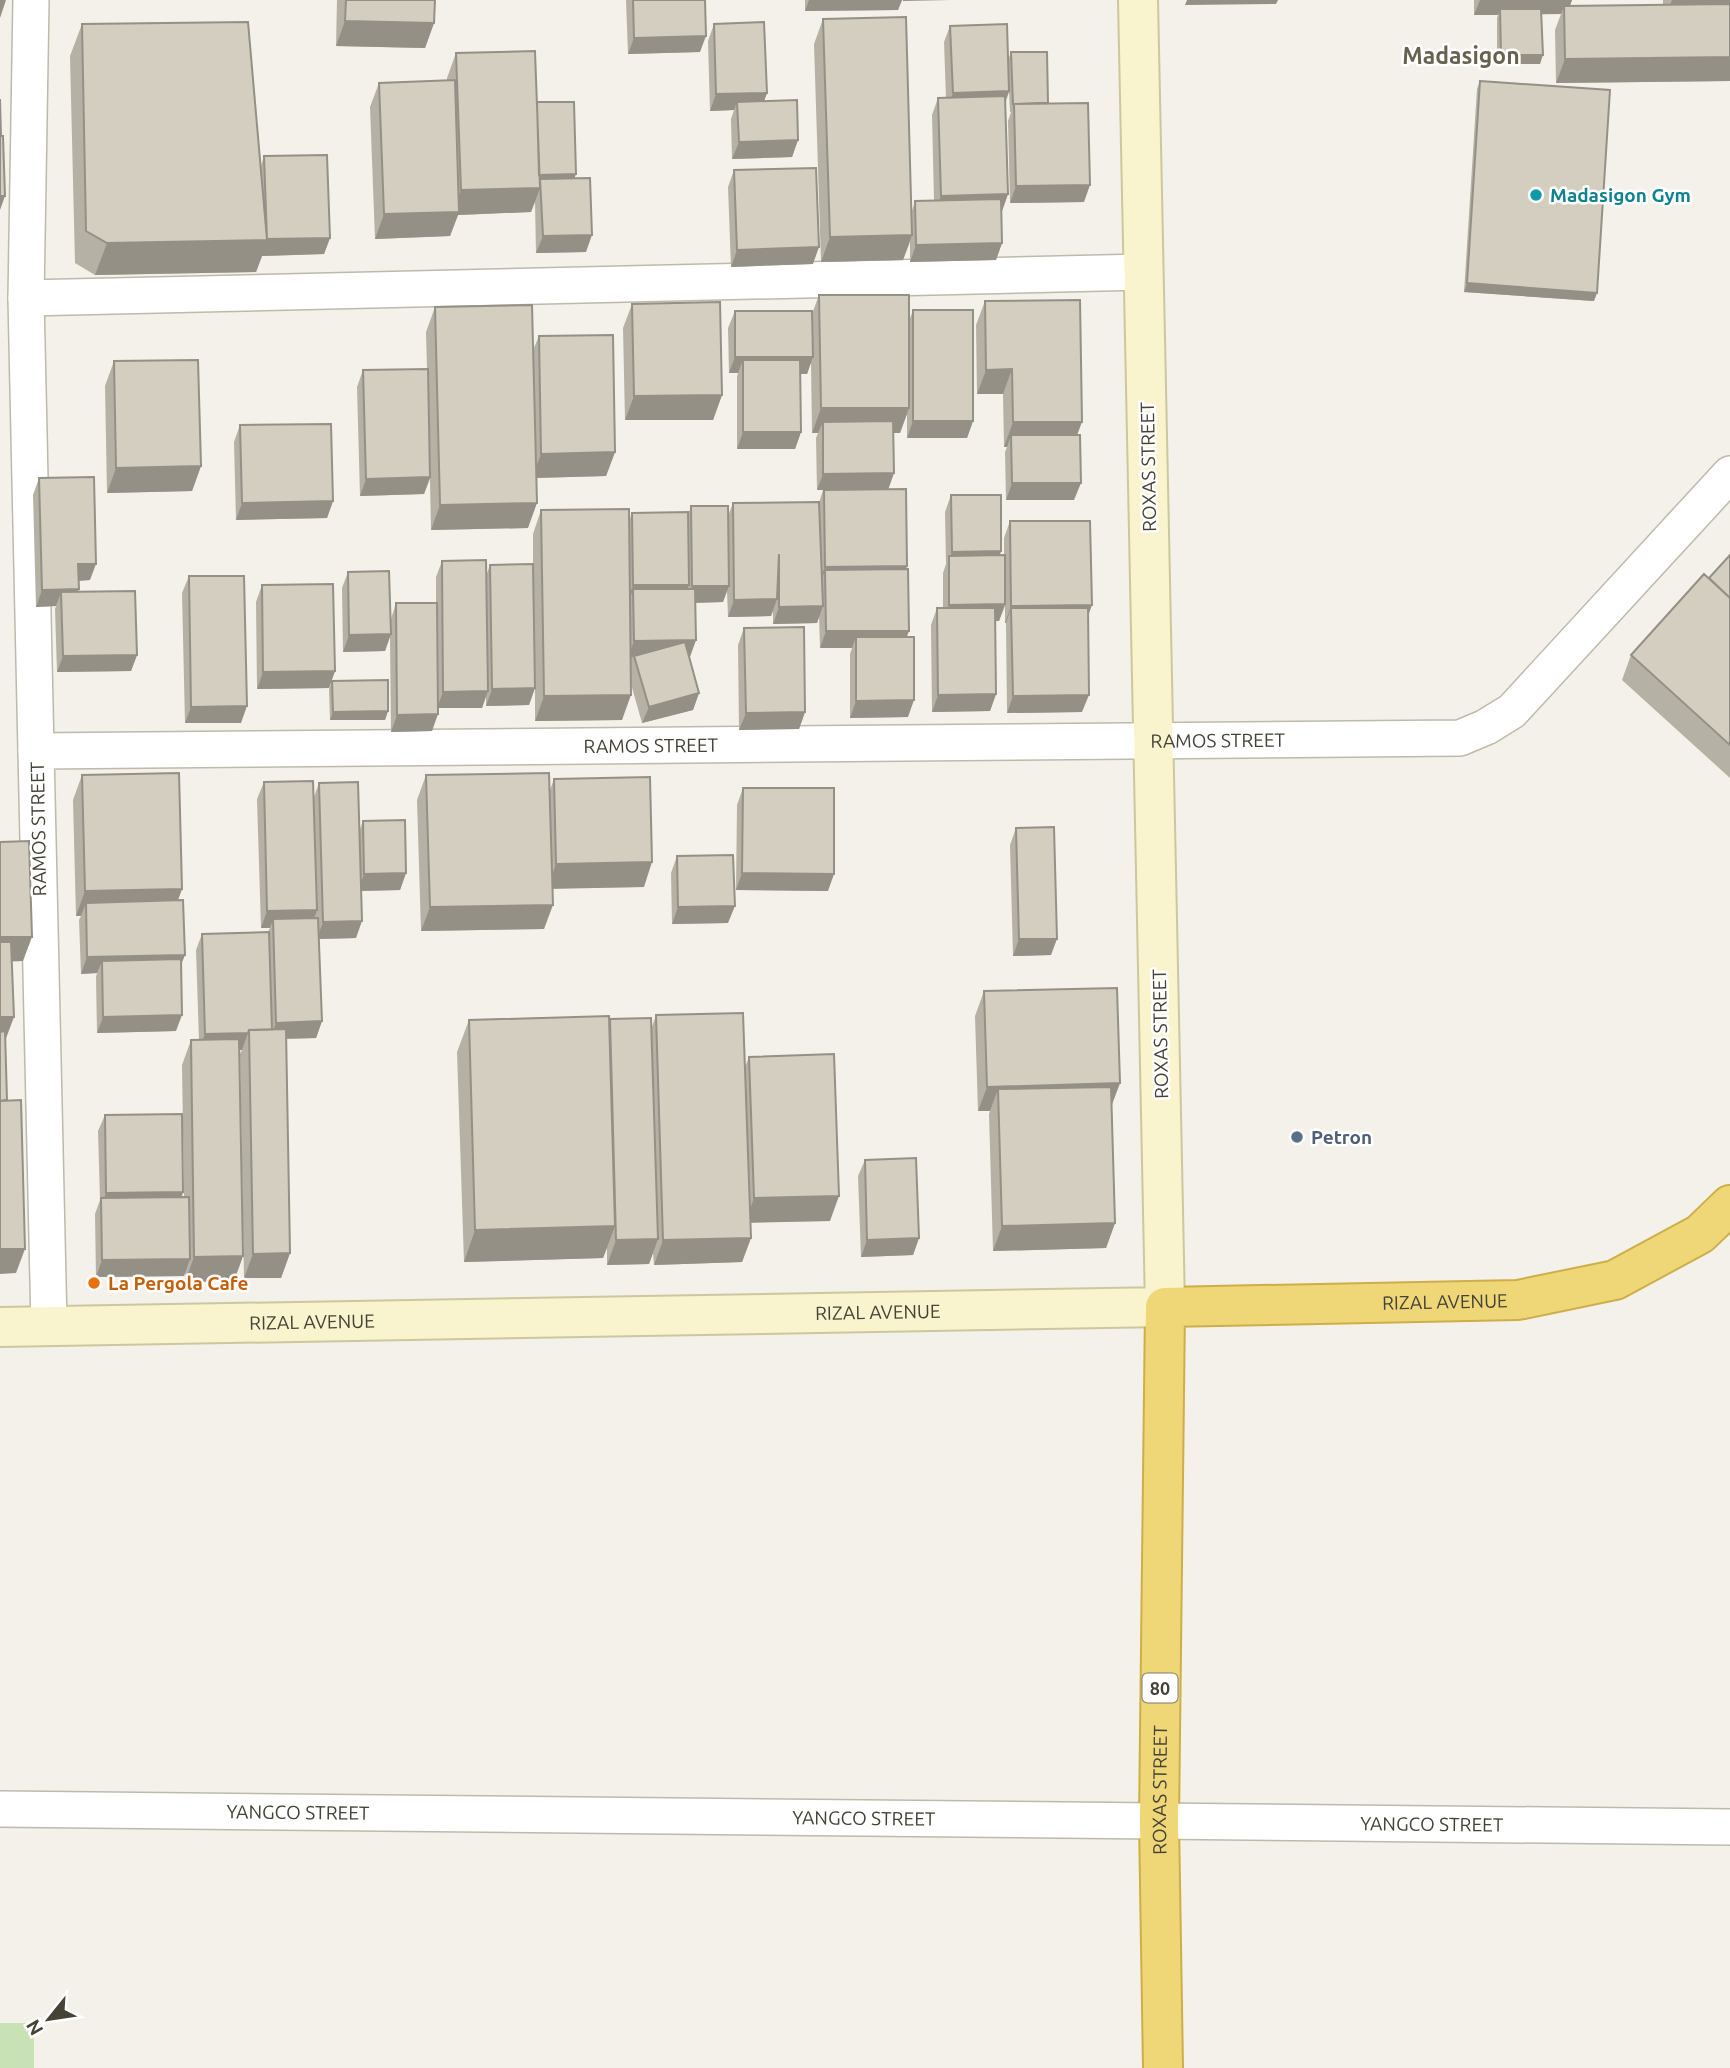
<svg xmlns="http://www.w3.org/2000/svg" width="1730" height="2068" font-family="Ubuntu,sans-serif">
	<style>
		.green { fill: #c8e2b6 }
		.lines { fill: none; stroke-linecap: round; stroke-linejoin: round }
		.street-casing { stroke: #bdbaac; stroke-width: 38 }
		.secondary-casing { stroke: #cdc79d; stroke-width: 42 }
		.highway-casing { stroke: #cdae49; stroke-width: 42 }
		.street { stroke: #fff; stroke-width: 35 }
		.secondary { stroke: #f9f4cd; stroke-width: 38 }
		.highway { stroke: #efd778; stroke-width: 38 }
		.wall { fill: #b5b1a4 }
		.shaded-wall { fill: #949086 }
		.building { fill: #d3cebf; stroke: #949086; stroke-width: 2 }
		.culture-dot { fill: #0f9aa8; stroke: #fff; stroke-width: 2.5 }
		.service-dot { fill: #5c6f8a; stroke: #fff; stroke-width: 2.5 }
		.food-dot { fill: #e8710a; stroke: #fff; stroke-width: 2.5 }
		.labels { text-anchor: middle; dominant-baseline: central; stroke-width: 5; stroke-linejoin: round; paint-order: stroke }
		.shield { fill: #fff; stroke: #7d7b74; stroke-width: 2 }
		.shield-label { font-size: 18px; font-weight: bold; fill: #454238 }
		.culture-label { font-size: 19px; font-weight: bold; fill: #0d838f; stroke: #fff; text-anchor: start }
		.street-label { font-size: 19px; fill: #454238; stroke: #fff }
		.service-label { font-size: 19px; font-weight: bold; fill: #4e5e75; stroke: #fff; text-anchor: start }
		.food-label { font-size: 19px; font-weight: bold; fill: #c56008; stroke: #fff; text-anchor: start }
		.quarter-label { font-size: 23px; font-weight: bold; fill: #676150; stroke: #fff }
	</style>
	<rect width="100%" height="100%" fill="#f3f1e9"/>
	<path class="green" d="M0,2023H34V2068H0Z"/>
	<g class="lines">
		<g class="street-casing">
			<g id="street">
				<path d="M31,0L26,298L36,751"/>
				<path d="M26,298L1144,272"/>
				<path id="s1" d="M49,1326L36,751L1460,738L1486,727L1512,711L1730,474"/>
				<path id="s2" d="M0,1809L1730,1827"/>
			</g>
		</g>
		<g class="secondary-casing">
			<g id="secondary">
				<path id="s3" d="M0,1327L1165,1307L1138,0"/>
			</g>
		</g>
		<g class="highway-casing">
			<g id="highway">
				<path id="s4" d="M1163,2068L1159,1821L1165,1307L1518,1300L1615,1280L1700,1234L1730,1205"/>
			</g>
		</g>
		<use href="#street" class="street"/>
		<use href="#secondary" class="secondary"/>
		<use href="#highway" class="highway"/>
	</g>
	<path class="wall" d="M337,0H435L434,23L425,48L336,46Z
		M626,0H705L700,52L628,54Z
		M805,0H902L898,10L805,11Z
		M1474,0H1572L1570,6L1663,5V0H1730V81L1556,83L1555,30L1561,14H1541L1540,64H1497V18L1498,15H1474Z
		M823,19L912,211L915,201L934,200L932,115L938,98H946L944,42L950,26L1008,60L1011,52L1048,103L1084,202L1010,203L1008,121L1011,112H1010L1009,92L1005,104L1008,194L1002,211V243L996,260L910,262V242L903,260L821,262L814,44Z
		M82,24L261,166L264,156L330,238L324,254L262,256L256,272L95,275L75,263L70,56Z
		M714,24L767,93L764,101L798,140L792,157L732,159L731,119L734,110L710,111L708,41Z
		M456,53L537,102L575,178L586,252L536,253L535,202L531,212L458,215L450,236L375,239L370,107L379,83L447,81V78Z
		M1480,81L1594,301L1464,292L1477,89Z
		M734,170L813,264L731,267L728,187Z
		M819,295L909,321L913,310L973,421L967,438H907V414L900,433H893L894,473L888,489L907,566L906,569L908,717L850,718V654L852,648H820L819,615L817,623L773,624V611L771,616L728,617L727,590L723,602L695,603L696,640L689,657L699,693L693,710L642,723L631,684L622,720L535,721V688L529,705L486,706V696L482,708H438L432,731L391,732L390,636L385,651L343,652L342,588L348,572L391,619L396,603H436V577L442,561L486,576L490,565L533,564V534L541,510L629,521L632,513L688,515L691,506L728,516L733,503H819L823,490H817L816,438L818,433H812L811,362L807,374H800L801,432L795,449H737V377L738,373H729L728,328L735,311L812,314Z
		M985,301L1078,435L1074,500H1006L1005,452L1007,447H1004L1003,394H977L976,325Z
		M632,304L722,395L713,420H625L623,328Z
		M435,307L533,350L539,336L615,452L606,476L536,478L528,528L431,530L430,479L424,494L360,496L357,387L363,370L427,369L426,332Z
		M114,361L201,466L192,491L107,493L105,386Z
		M240,425L333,501L327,518L236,520L234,442Z
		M39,478L90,580L79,581L78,592L137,655L131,671L57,672L55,609L56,606L36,607L33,495Z
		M951,495L1001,551L1000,555H1004V538L1010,521L1088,617L1082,712L1007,713L1006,623H1005V606L999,621H995L996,694L990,711L932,712L931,625L937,608H943V573L946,564L945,512Z
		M1730,555V778L1622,680L1631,655L1709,578Z
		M189,576L241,723H185L182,593Z
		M262,585L335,671L329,688L257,689L256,602Z
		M744,628L805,712L799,729L739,730L738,645Z
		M332,681L388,711L385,720H330L329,689Z
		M82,775L182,889L178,900L185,955L181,964L176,1031L97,1033L96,977L97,973L81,974L79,920L81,916H76L73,800Z
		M426,775L550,790L554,779L644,887L552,888L544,929L421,931L417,800Z
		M264,782L314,797L319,783L360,829L363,821L406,873L400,890L361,891L356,938L319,939L322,1021L316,1038L286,1039L290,1253L281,1278H244L240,1054L242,1050H239L243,1256L234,1281L185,1282V1272L184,1276L96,1277L95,1214L100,1200L98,1131L105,1115L183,1192L182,1197H184L182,1065L191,1040H199L196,950L202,934L268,932L270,928H261L257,799Z
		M743,788L828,891L736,890L737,805Z
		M1016,828L1051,955L1013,956L1010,845Z
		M677,856L728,923L672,924L671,873Z
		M984,991L1120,1083L1111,1106L1115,1223L1106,1248L993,1251L989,1114L990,1111H978L975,1016Z
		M656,1015L745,1067L749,1057L830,1221L750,1222L751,1238L742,1262L654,1265L653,1253L649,1264L607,1265V1248L603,1258L464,1262L457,1052L469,1020L609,1022L610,1019L652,1027Z
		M865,1160L919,1238L913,1255L861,1257L858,1176Z"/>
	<path class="shaded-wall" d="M0,0H6L0,18Z
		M809,0H902L898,10L805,11Z
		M903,0H950L903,1Z
		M1187,0H1278L1276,4L1185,5Z
		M1480,0H1572L1567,14L1564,6L1561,14L1500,15V9L1498,15H1474Z
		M1672,0H1730V24L1663,25Z
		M345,21L434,23L425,48L336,46Z
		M706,36L700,52L628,54L634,38Z
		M1501,55H1543L1540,64H1497Z
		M1730,57V81L1556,83L1565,59Z
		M1009,91L1003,108L947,110L953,93Z
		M767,93L761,109L737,102L734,110L710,111L716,94Z
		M798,140L792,157L732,159L739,142Z
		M576,174L570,191L540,179V188L531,212L458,215L450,236L375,239L384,214L453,212L461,190L539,175Z
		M1090,185L1084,202L1010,203L1016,186Z
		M1008,194L1002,211L935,213L941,196Z
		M0,196H5L0,210Z
		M592,235L586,252L536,253L543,236Z
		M912,235L903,260L821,262L830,237Z
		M330,238L324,254L262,256L256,272L95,275L107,243Z
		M1002,243L996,260L910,262L916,245Z
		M819,247L813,264L731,267L737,250Z
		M1467,283L1597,293L1594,301L1464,292Z
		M735,357H813L807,374L743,373V360L738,373H729Z
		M1012,369L1003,394H977L986,370Z
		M722,395L713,420H625L634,396Z
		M821,408H909L900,433H823V422L818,433H812Z
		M913,421H973L967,438H907Z
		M1013,422H1082L1073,446L1011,435L1007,447H1004Z
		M743,432H801L795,449H737Z
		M615,452L606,476L532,478L541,454Z
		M201,466L192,491L107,493L116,468Z
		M894,473L888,490H817L823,474Z
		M430,477L424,494L360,496L366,479Z
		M1012,483H1081L1074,500H1006Z
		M333,501L327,518L236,520L242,503Z
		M537,503L528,528L431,530L440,505Z
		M1001,551L995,568L949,560L952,552Z
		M78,564H96L90,580L72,581Z
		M907,566L901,583L825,570L820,584H818L825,567Z
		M633,585H689L683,602L633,589L629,602H627Z
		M692,586H729L723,602L686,603Z
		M79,589L73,606L61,592L56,606L36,607L42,590Z
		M777,599L771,616L728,617L734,600Z
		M1005,604L999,621L943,622L949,605Z
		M1092,605L1086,622L1011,608L1006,623H1005L1011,606Z
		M823,606L817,623L773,624L779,607Z
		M826,631H909L903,647L856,637L852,648H820Z
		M391,634L385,651L343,652L349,635Z
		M696,640L690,657H628L634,641Z
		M137,655L131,671L57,672L63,656Z
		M335,671L329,688L257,689L263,672Z
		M535,688L529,705L486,706L492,689Z
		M488,691L482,708H437L443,692Z
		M699,693L693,710L642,723L649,707Z
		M996,694L990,711L932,712L938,695Z
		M631,695L622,720L535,721L544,696Z
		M1089,695L1082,712L1007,713L1013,696Z
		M914,700L908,717L850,718L856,701Z
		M247,706L241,723H185L191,707Z
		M388,711L385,720H330L333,712Z
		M805,712L799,729L739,730L746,713Z
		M438,714L432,731L391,732L397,715Z
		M652,862L644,887L547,889L556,864Z
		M406,873L400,890L358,891L364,874Z
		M742,873L834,874L828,891L736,890Z
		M182,889L173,913L86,903L81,916H76L85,891Z
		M553,905L544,929L421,931L430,907Z
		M735,906L728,923L672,924L678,907Z
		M317,910L311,927L273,919L270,928H261L267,911Z
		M362,921L356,938L317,939L323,922Z
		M0,937H32L23,961L0,962Z
		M1019,939H1057L1051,955L1013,956Z
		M185,955L178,972L102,961L97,973L81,974L87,957Z
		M182,1015L176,1031L97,1033L103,1017Z
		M0,1017H14L5,1041H0Z
		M322,1021L316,1038L270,1039L276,1023Z
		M248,1033L242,1050L199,1051L205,1034Z
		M1120,1083L1111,1107L998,1089L990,1111H978L987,1087Z
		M183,1192L177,1209L101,1207L106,1193Z
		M839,1196L830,1221L745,1223L754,1198Z
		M1115,1223L1106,1248L993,1251L1002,1226Z
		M615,1226L603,1258L464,1262L475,1230Z
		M751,1238L742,1262L654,1265L663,1240Z
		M919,1238L913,1255L861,1257L867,1240Z
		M658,1239L649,1264L607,1265L616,1240Z
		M0,1249H25L16,1273L0,1274Z
		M290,1253L281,1278H244L253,1254Z
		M243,1256L234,1281L185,1282L194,1257Z
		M190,1259L184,1276L96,1277L102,1260Z"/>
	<path class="building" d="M346,0H435L434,23L345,21Z
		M633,0H705L706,36L634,38Z
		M1730,4V57L1565,59L1564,6Z
		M1500,9H1541L1543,55H1501Z
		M906,17L912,235L830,237L823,19Z
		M248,22L267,240L107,243L86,231L82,24Z
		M764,22L767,93L716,94L714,24Z
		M1007,24L1009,91L953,93L950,26Z
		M535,51L540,188L461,190L456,53Z
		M1011,52H1047L1048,103L1013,104Z
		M455,80L459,212L384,214L379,83Z
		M1480,81L1610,90L1597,293L1467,283Z
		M1005,96L1008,194L941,196L938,98Z
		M0,99L1,136H0Z
		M797,100L798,140L739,142L737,102Z
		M537,102H574L576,174L539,175Z
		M1088,103L1090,185L1016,186L1014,104Z
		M0,136H3L5,196H0Z
		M327,155L330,238L267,239L264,156Z
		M816,168L819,247L737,250L734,170Z
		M590,178L592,235L543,236L540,179Z
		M1001,199L1002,243L916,245L915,201Z
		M819,295H909V408H821Z
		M1080,300L1082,422H1013L1012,369L986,370L985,301Z
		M720,302L722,395L634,396L632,304Z
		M532,305L537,503L440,505L435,307Z
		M913,310H973V421H913Z
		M735,311H812L813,357H735Z
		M613,335L615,452L541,454L539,336Z
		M198,360L201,466L116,468L114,361Z
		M743,360H800L801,432H743Z
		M428,369L430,477L366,479L363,370Z
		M893,421L894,473L823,474V422Z
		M331,424L333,501L242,503L240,425Z
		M1011,435H1080L1081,483H1012Z
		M94,477L96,564H78L79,589L42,590L39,478Z
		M906,489L907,566L825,567L824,490Z
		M951,495H1001V551L952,552Z
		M819,502L823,606L779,607V554L777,599L734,600L733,503Z
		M691,506H728L729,586H692Z
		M629,509L631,695L544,696L541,510Z
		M688,512L689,585H633L632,513Z
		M1010,521H1090L1092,605L1011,606Z
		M1005,555V604L949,605V556Z
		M1730,555V598L1709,578Z
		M486,560L488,691L443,692L442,561Z
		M533,564L535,688L492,689L490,565Z
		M908,569L909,631H826L825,570Z
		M389,571L391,634L349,635L348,572Z
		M1704,574L1730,598V745L1631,655Z
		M189,576H244L247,706L191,707Z
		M333,584L335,671L263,672L262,585Z
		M633,589H695L696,640L634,641Z
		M135,591L137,655L63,656L61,592Z
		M396,603H437L438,714L397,715Z
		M937,608H995L996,694L938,695Z
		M1011,608H1088L1089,695L1013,696Z
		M804,627L805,712L746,713L744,628Z
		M856,637H914V700L856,701Z
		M685,642L699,693L649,707L634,656Z
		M388,680V711L333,712L332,681Z
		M179,773L182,889L85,891L82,775Z
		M549,773L553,905L430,907L426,775Z
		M650,777L652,862L556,864L554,779Z
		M313,781L317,910L267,911L264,782Z
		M358,782L362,921L323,922L319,783Z
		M743,788H834V874L742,873Z
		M405,820L406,873L364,874L363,821Z
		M1054,827L1057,939H1019L1016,828Z
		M29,841L32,937H0V842Z
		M733,855L735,906L678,907L677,856Z
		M183,900L185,955L87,957L86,903Z
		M318,918L322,1021L276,1023L273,919Z
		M269,932L272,1030H249L248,1033L205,1034L202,934Z
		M0,942H11L14,1017H0Z
		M181,959L182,1015L103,1017L102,961Z
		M1117,988L1120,1083L987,1087L984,991Z
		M743,1013L751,1238L663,1240L656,1015Z
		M609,1016L615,1226L475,1230L469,1020Z
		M651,1018L658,1239L616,1240L610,1019Z
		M286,1029L290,1253L253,1254L249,1030Z
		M5,1031L7,1100L0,1101V1032Z
		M239,1039L243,1256L194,1257L191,1040Z
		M834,1054L839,1196L754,1198L749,1057Z
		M1111,1087L1115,1223L1002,1226L998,1089Z
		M21,1100L25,1249H0V1101Z
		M182,1114L183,1192L106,1193L105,1115Z
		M916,1158L919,1238L867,1240L865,1160Z
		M189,1197L190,1259L102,1260L101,1198Z"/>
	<circle class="culture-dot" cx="1536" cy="195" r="7"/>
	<circle class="service-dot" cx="1297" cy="1137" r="7"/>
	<circle class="food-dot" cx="94" cy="1283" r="7"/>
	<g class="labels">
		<rect class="shield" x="1142.5" y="1673.5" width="35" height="29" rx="5"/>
		<g class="shield-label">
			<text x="1160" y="1688">80</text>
		</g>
		<g class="culture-label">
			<text x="1550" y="195">Madasigon Gym</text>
		</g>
		<g class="street-label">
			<text transform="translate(1148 467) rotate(-91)">ROXAS STREET</text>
			<text stroke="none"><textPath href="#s1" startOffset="1757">RAMOS STREET</textPath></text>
			<text stroke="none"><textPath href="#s1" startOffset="1190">RAMOS STREET</textPath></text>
			<text transform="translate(38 829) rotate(-91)">RAMOS STREET</text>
			<text transform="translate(1160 1034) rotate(-91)">ROXAS STREET</text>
			<text stroke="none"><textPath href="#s4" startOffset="1041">RIZAL AVENUE</textPath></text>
			<text stroke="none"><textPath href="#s3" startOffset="878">RIZAL AVENUE</textPath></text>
			<text stroke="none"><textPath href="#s3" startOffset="312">RIZAL AVENUE</textPath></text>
			<text stroke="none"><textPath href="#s4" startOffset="278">ROXAS STREET</textPath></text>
			<text stroke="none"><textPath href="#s2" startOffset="298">YANGCO STREET</textPath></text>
			<text stroke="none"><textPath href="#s2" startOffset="864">YANGCO STREET</textPath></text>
			<text stroke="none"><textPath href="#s2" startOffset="1432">YANGCO STREET</textPath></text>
		</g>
		<g class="service-label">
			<text x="1311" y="1137">Petron</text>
		</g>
		<g class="food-label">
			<text x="108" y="1283">La Pergola Cafe</text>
		</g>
		<g class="quarter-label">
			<text x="1461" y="55">Madasigon</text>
		</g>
	</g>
	<g transform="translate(49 2019) rotate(240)" stroke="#ffffff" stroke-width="5" paint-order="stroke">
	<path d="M0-5L12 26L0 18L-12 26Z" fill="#454238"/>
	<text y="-10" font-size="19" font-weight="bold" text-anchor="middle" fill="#454238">N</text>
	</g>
</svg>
